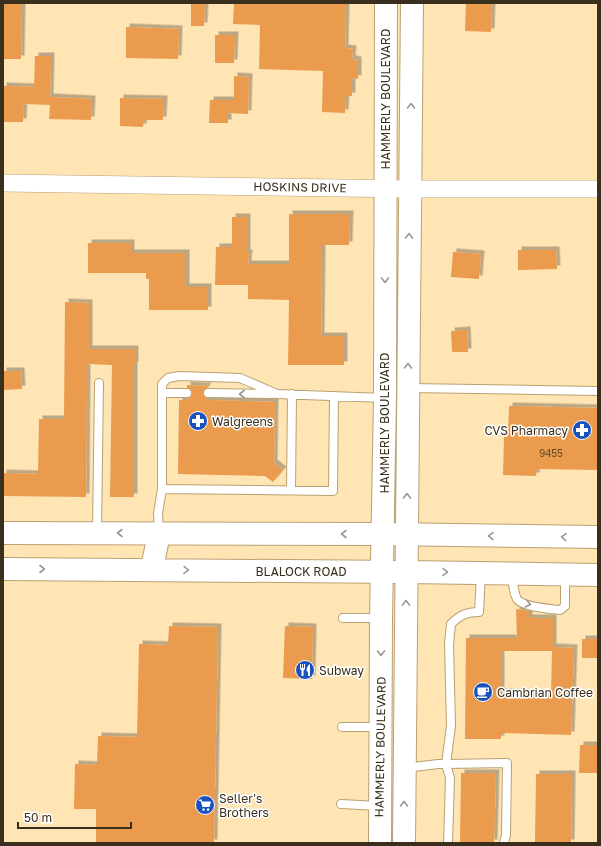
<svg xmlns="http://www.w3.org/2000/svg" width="601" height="846" font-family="'Golos Text',sans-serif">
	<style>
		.building { fill: #eb9b4e; fill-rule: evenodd; filter: url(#shadow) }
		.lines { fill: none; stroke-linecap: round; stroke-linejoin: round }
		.lane-casing { stroke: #baa173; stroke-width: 10 }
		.street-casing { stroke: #baa173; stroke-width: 18 }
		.secondary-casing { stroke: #baa173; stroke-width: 24 }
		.lane { stroke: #fff; stroke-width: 8 }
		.street { stroke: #fff; stroke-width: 17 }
		.secondary { stroke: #fff; stroke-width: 22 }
		.oneway { stroke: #9c978e }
		.labels { text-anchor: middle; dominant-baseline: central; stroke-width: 3; stroke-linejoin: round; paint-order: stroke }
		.number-label { font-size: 10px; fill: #664a28 }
		.street-label { font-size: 12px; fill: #392f1c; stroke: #fff }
		.poi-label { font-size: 12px; fill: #392f1c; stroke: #fff; text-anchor: start }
	</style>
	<defs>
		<filter id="shadow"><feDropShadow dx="3.5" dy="-3.5" stdDeviation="0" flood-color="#0004"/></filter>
	</defs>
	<rect width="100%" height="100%" fill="#ffe4b4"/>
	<path class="building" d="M3,3H22L21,59H3Z
		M191,3H205L204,26H191Z
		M234,3H346L345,48L353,49L352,59L358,60V79L352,78V96H346L345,113L322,112L323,71L259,69L260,25L233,24Z
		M466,3H492L491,32L465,31Z
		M126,27L179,29L178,59L126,58Z
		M215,35H235L234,63H215Z
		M35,56H51L50,97L92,99L91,120L49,119L50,105L24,104L23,122H3V86L34,87Z
		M234,76L249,77L248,114L228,113V123H209L210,100H234Z
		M120,98L164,99L163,120H144L143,127L120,126Z
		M289,214H350L349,245H322L321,336H344V365H288L289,300L248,299V285H215L216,247H232V217H247V253H249L248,264H289Z
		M88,243H131V253H186V287H208V310H149V279H146V273H88Z
		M518,250H556L557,269L518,270Z
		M453,252L481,254L479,279L451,277Z
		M65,302L89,303V349H135V365H134V497H110L112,365L87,364L86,497L3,496V473L38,474L39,419H64Z
		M467,330L468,352H452L451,331Z
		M3,371H21L22,389L3,390Z
		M187,385L208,386L203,393V396L208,398V400L275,402L274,463L283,470L273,482L265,476L178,474L179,400H187L192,395V391L187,388Z
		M509,406L598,408V470L537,469L536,476L503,475L504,437H508Z
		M516,609L529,611V618H553V647L574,648L571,735L501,733V739H465L466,638H517ZM501,651H552L551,694L501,692Z
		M169,626L218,627L214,843H96V809H74L75,764L97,765L98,736L137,737L139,644L168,645Z
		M285,626L313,627L312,679L283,678Z
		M582,639H598V658H582Z
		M580,745H598V773H579Z
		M461,773H496L494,843H460Z
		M536,774H572L571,843H535Z"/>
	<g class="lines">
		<g class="lane-casing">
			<path id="lane" d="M409,388L598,391
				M162,393H187
				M208,393L272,394
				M162,489L333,491L334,396
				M291,490L292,394
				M97,532L99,383
				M159,532L158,513L162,489V384L168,378L179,376L240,378L277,394L384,398
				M481,574L479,612C467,612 460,615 451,624L449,644L451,726L446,764L507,763L506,835L504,843
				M513,574C513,583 513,592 517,599C522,607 551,609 560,610L565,606V575
				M343,618H380
				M342,727H379
				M405,768L438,764H446L450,778L448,843
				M341,804L379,806"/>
		</g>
		<g class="street-casing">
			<path id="street" d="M3,183L410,189H598"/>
		</g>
		<g class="secondary-casing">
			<path id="secondary" d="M3,533L383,534L598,537
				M3,569L407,572L598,575
				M152,569L159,533
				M380,843L381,618L385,398L386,3
				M404,843L412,3"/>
		</g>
		<use href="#lane" class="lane"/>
		<use href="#street" class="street"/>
		<use href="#secondary" class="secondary"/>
	</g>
	<defs><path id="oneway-chevron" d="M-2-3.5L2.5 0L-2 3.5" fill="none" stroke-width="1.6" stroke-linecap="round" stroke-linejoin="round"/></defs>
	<g class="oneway">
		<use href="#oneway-chevron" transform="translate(411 106) rotate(-89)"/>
		<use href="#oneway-chevron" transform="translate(409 236) rotate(-89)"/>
		<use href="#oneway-chevron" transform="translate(385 280) rotate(90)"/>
		<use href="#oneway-chevron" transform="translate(408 366) rotate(-89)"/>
		<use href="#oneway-chevron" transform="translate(242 394) rotate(-180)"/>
		<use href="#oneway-chevron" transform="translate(407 496) rotate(-89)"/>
		<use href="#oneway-chevron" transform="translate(120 533) rotate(-180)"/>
		<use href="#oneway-chevron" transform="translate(344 534) rotate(-180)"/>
		<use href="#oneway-chevron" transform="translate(491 536) rotate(-179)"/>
		<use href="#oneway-chevron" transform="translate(564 537) rotate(-179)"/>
		<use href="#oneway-chevron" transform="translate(42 569)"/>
		<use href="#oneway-chevron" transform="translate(186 570) rotate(1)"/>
		<use href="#oneway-chevron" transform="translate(445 572) rotate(1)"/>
		<use href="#oneway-chevron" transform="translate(406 603) rotate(-89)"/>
		<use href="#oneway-chevron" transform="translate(528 604) rotate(13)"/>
		<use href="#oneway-chevron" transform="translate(381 653) rotate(90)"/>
		<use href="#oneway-chevron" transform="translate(404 804) rotate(-90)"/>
	</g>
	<defs>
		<g id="pharmacy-disc" transform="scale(1)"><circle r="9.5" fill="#1951bd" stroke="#fff"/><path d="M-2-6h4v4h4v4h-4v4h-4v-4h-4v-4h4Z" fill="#fff"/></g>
		<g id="restaurant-disc" transform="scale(1)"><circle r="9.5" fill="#1951bd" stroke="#fff"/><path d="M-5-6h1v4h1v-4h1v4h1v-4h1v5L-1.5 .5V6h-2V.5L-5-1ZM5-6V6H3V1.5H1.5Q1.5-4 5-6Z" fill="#fff"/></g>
		<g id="cafe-disc" transform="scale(1)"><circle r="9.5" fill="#1951bd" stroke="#fff"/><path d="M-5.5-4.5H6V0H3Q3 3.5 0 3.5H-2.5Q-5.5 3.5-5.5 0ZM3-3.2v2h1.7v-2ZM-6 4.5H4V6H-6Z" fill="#fff"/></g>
		<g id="supermarket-disc" transform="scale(1)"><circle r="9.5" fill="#1951bd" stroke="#fff"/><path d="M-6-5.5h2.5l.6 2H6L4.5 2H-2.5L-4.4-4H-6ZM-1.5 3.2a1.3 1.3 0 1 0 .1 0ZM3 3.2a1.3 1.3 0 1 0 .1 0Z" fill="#fff"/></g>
	</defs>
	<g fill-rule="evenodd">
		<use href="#pharmacy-disc" x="198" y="421"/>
		<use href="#pharmacy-disc" x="582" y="430"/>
		<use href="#restaurant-disc" x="305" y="670"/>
		<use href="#cafe-disc" x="483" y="692"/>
		<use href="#supermarket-disc" x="205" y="805"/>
	</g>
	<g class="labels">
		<g class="number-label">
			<text x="551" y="453">9455</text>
		</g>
		<g class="street-label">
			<text transform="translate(385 99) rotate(-90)">HAMMERLY BOULEVARD</text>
			<text transform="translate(300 187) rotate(1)">HOSKINS DRIVE</text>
			<text transform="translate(384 423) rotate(-90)">HAMMERLY BOULEVARD</text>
			<text x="301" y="571">BLALOCK ROAD</text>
			<text transform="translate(380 747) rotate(-89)">HAMMERLY BOULEVARD</text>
		</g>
		<g class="poi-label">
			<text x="212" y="421">Walgreens</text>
			<text x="568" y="430" text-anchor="end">CVS Pharmacy</text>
			<text x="319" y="670">Subway</text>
			<text x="497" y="692">Cambrian Coffee</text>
			<text x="219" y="798">Seller's<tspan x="219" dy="14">Brothers</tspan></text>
		</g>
	</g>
	<rect width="601" height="846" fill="none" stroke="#392f1c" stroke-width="8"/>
	<path d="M18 822v6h113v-6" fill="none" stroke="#392f1c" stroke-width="2"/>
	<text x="24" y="822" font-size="12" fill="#392f1c" stroke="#ffffff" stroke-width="3" paint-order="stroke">50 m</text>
</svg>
